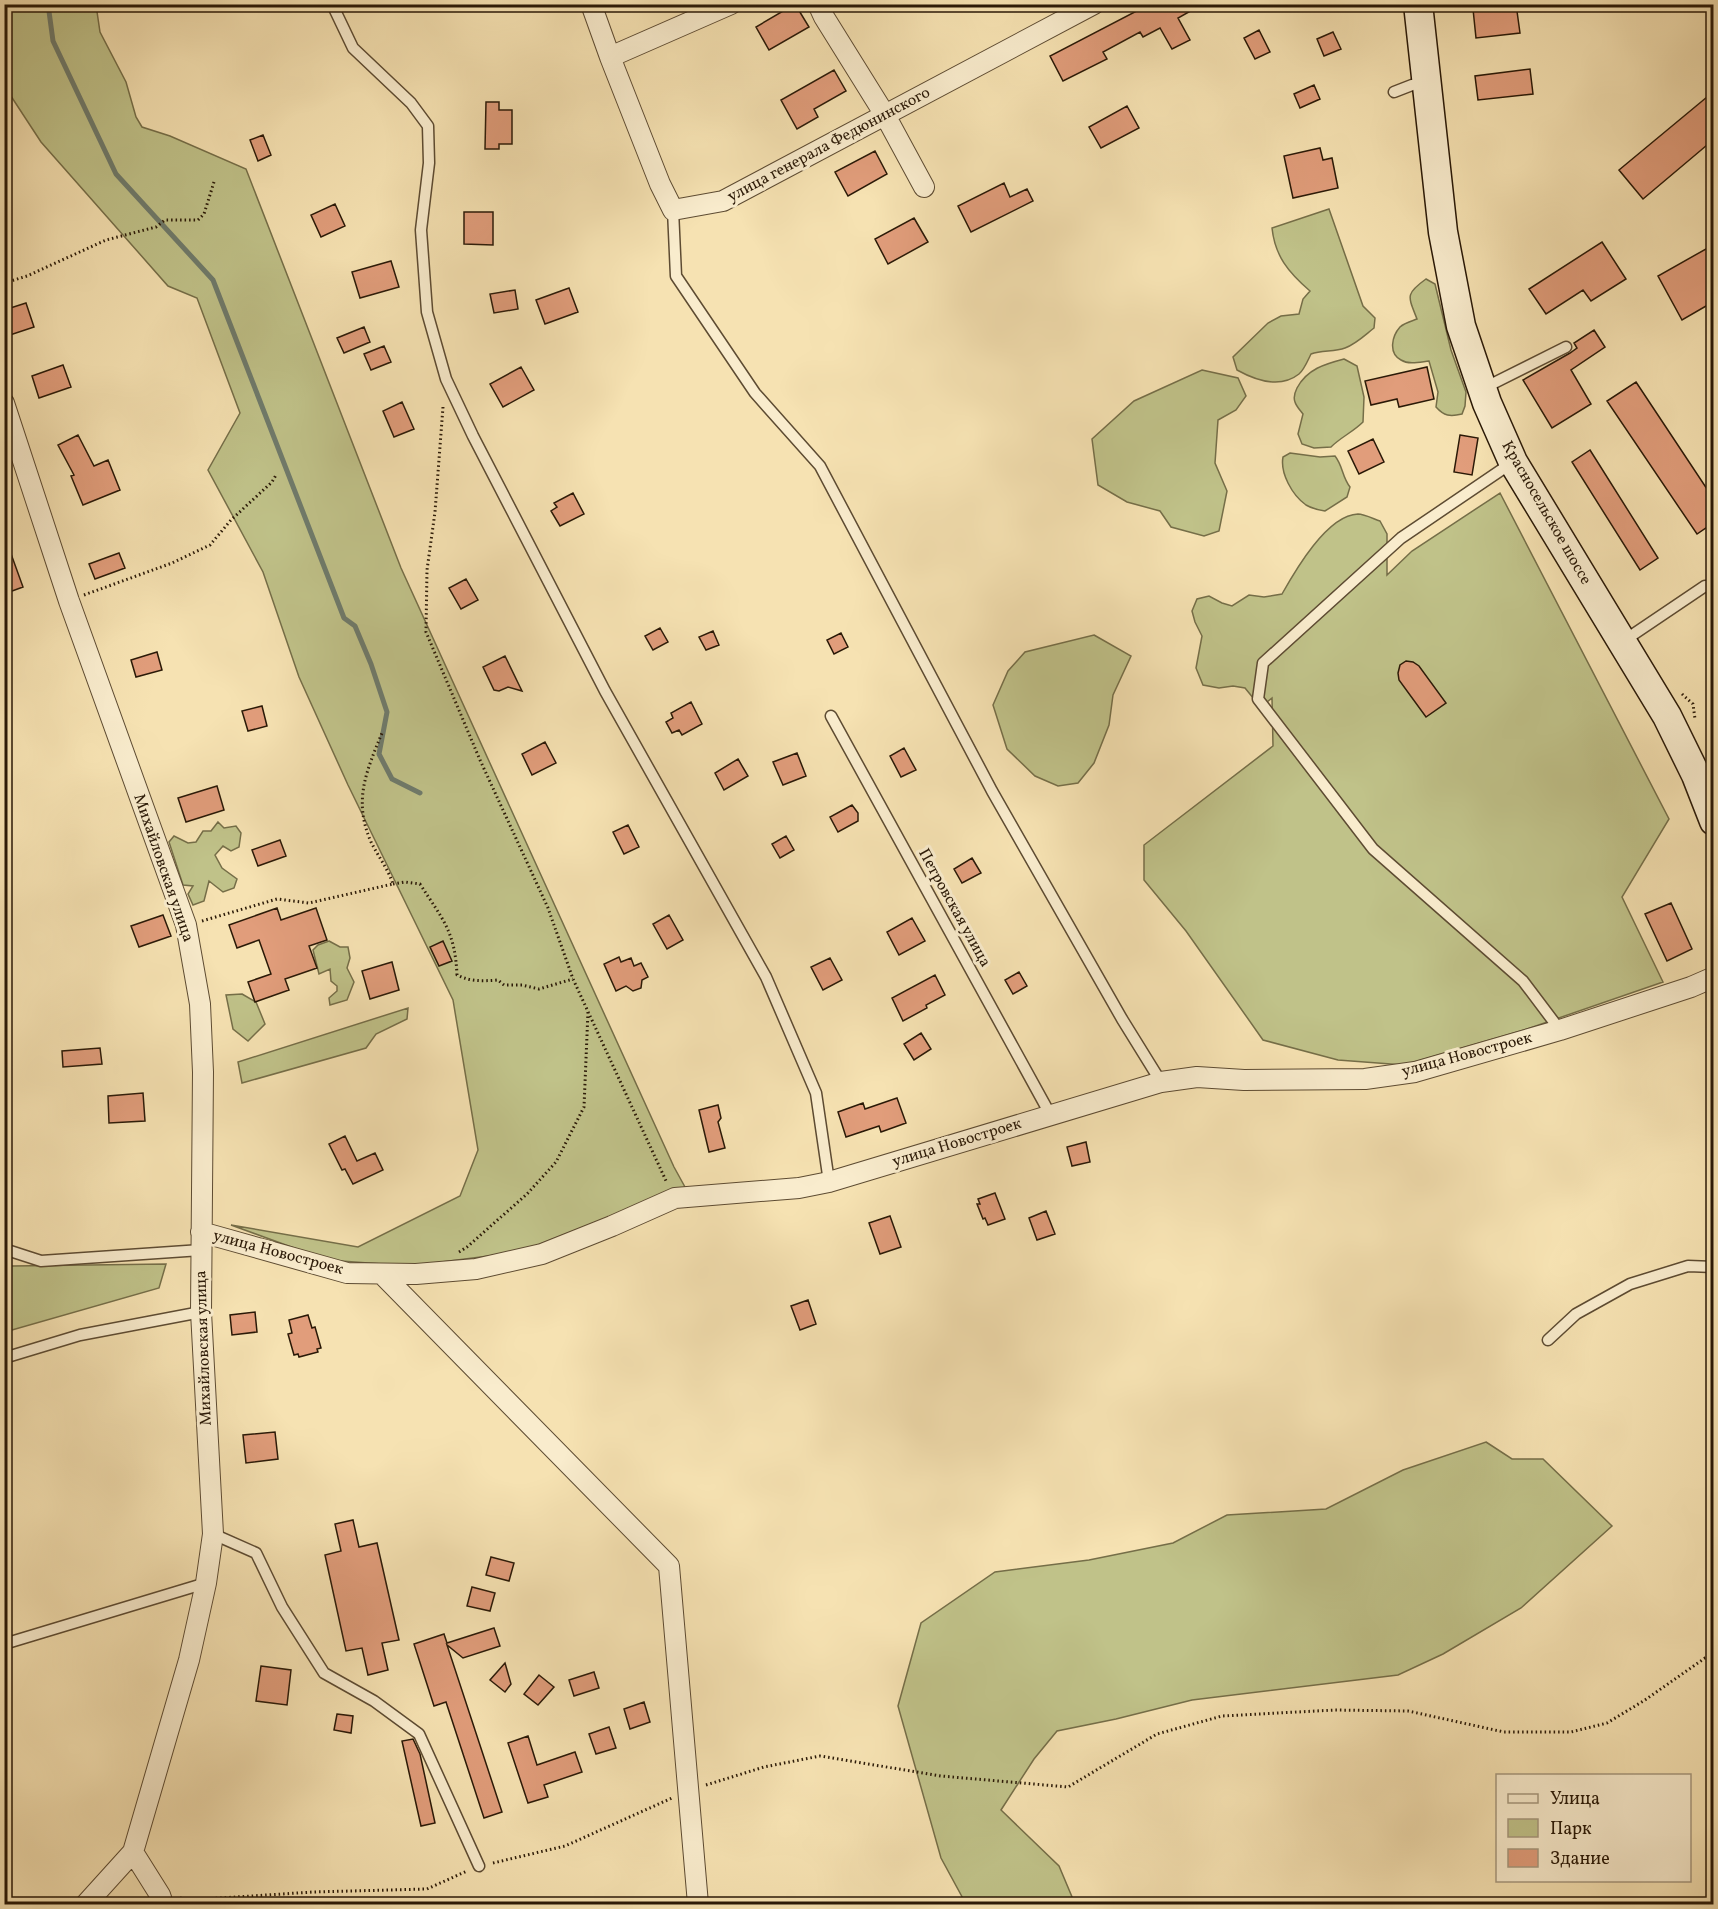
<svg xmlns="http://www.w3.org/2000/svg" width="1718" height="1909" font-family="Vollkorn,serif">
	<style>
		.green { fill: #c0c289; stroke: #756e48; stroke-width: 1.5 }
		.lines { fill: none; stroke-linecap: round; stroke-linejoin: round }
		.stream { stroke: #6f7b6c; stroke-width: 5 }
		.building { fill: #e19d7b; stroke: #2a1907; stroke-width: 1.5 }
		.lane-casing { stroke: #5d4b32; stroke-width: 13 }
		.street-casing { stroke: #5d4b32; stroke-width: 22 }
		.secondary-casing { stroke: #2a1907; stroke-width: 31 }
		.path { stroke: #2a1907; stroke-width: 3; stroke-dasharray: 1.5 3; stroke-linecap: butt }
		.lane { stroke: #f9eccd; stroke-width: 10 }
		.street { stroke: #f9eccd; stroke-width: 20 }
		.secondary { stroke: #f9eccd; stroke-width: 28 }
		.labels { text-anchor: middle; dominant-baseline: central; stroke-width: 6; stroke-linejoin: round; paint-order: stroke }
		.street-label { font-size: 16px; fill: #2a1907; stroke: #f9eccd }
	</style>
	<rect width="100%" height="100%" fill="#f6e2b2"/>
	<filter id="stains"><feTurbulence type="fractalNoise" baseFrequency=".00333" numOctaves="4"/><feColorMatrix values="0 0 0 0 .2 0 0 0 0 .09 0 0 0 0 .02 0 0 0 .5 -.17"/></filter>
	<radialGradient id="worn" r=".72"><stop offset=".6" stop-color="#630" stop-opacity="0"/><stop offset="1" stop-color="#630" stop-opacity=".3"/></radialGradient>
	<path class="green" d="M4,5H96L100,32L126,82L136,117L142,127L170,136L246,169L401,568L674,1167L685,1187L520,1252L410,1266L327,1260L231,1225L358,1247L460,1196L478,1150L453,1000L348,785L299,677L263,572L208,470L240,413L197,298L168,286L41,142L5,87Z
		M1329,209L1363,306L1375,318L1374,328C1365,335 1356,344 1345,348C1334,352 1322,350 1311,354C1308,360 1304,370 1299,374C1280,389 1255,380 1237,370L1233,357L1268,323L1281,316L1299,314L1303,299L1310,291C1288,272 1275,256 1272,228Z
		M1426,279L1435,284L1451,350L1466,392L1465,406L1462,414C1450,417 1444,416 1436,407L1438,392L1429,361C1420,362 1409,365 1401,360C1388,353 1392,336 1400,327C1404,323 1412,321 1417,319C1408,296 1405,294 1426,279Z
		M1344,359L1357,366L1364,397L1363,422C1353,432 1341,437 1331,447L1314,448L1302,444L1298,434L1303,414C1300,410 1296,406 1295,402C1293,397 1295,392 1297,388C1307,369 1325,364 1344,359Z
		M1202,370L1238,378L1246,396L1236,410L1218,420L1215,463L1227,491L1219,531L1204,536L1171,527L1160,511L1127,502L1098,485L1092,439L1134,401Z
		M1290,453L1320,457L1335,456C1343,466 1342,477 1350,487L1347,497L1325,511C1318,510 1311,508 1306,505C1292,495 1280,473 1283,457Z
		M1500,493L1669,819L1622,897L1663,982L1524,1030L1404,1065L1338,1060L1263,1040L1186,931L1144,880V845L1273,746L1272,698L1267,702L1254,699L1245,688L1233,686L1219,688L1203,685L1196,668L1202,636L1195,622L1192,611L1197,599L1209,596L1222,603L1232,606L1249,595L1264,597L1282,594C1295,571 1327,515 1358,514C1364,514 1374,519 1380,521L1387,534V575L1412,551Z
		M1094,635L1131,656L1113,695L1109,725L1094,763L1078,783L1058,786L1035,776L1007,749L993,705L1008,671L1025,652Z
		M218,822L224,828L236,826L241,833L239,847L231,851L223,846L215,855L222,868L237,879L234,888L223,892L209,881L204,901L193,905L188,894L193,886L183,885L169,842L174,836L188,843L196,842L203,831H211Z
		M329,941L340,947H348L350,958L347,968L354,982L347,1000L330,1005L329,998L337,991V986L331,981L330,969L319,974L313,950L318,945Z
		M242,994L256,1002L265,1024L248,1041L233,1029L226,995Z
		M408,1008L407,1019L376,1034L366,1048L242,1083L238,1062Z
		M5,1263L12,1266L166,1264L159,1288L5,1332Z
		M1486,1442L1512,1459H1543L1612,1526L1521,1608L1443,1654L1398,1675L1192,1700L1116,1719L1057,1731L1034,1759L1001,1810L1059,1866L1075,1904H966L941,1858L898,1706L921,1623L995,1572L1089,1560L1173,1543L1227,1515L1326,1509L1403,1470Z"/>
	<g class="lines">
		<path class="stream" d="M48,4L53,41L116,174L213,280L344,618L355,626L371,664L387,712L379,754L392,779L420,793"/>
	</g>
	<path class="building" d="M795,4L809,27L769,50L756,27Z
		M1150,4H1203L1178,18L1190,40L1172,49L1160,28L1143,37L1140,32L1103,52L1107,59L1063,81L1050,56Z
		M1516,4L1520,33L1476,38L1473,9Z
		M1259,30L1270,52L1255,59L1244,38Z
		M1333,32L1341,49L1324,56L1317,39Z
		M1530,69L1533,94L1478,100L1475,76Z
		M834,70L846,91L814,109L818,117L797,129L781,100Z
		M1314,85L1320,99L1300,108L1294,94Z
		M1707,97L1713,105V140L1643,199L1619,170Z
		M486,102H499V110H512V144H499V149H485Z
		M1127,106L1139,128L1101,148L1089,127Z
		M263,135L271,155L258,161L250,140Z
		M1320,148L1323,160L1332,158L1338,188L1293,198L1284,156Z
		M875,151L887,174L848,196L835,172Z
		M1004,183L1010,197L1027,189L1033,201L971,232L958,206Z
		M335,204L345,226L321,237L311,215Z
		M464,212H493V245L464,244Z
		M914,218L928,242L888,264L875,239Z
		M1602,242L1626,279L1591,301L1583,290L1546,314L1529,289Z
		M1713,245V302L1682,320L1658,276Z
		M391,261L399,287L360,298L352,272Z
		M569,288L578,312L545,324L536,300Z
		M515,290L518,309L494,313L490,294Z
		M26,303L34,327L4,337V310Z
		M364,327L370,342L344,353L337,338Z
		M1594,330L1605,347L1571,370L1591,404L1552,428L1523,380L1570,353L1577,348L1574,343Z
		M384,346L391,362L371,370L364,354Z
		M63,365L71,387L39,398L32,376Z
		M521,367L534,390L503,407L490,384Z
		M1427,367L1434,399L1399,407L1397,399L1371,405L1365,381Z
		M1636,382L1713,498V523L1697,534L1607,401Z
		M402,402L414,429L394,437L383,411Z
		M78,435L94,466L108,460L120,490L83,505L71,476L74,475L58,445Z
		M1460,435L1478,438L1472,475L1454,472Z
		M1373,439L1384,462L1359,474L1348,451Z
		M1590,450L1658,558L1640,570L1572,462Z
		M573,493L584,514L560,526L551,511L557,507L554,503Z
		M6,540L23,587L4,594V541Z
		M119,553L125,568L95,579L89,564Z
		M466,579L478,600L461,609L449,588Z
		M660,628L668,642L653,650L645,636Z
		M713,631L719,645L706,650L699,637Z
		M841,633L848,647L834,654L827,640Z
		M157,652L162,670L136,677L131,660Z
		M505,656L522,691L508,687L499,691L494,690L483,667Z
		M1406,661L1413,662L1419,666L1446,703L1426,717L1399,680L1398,673L1400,665Z
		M691,702L702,724L682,735L679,730L672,733L666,722L673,718L671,713Z
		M262,706L267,726L248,731L242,711Z
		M545,742L556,763L532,775L522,754Z
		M904,748L916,770L901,777L890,756Z
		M797,753L806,776L783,785L773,762Z
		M738,759L748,776L724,790L715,773Z
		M217,786L224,810L186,822L178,798Z
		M852,805L858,813V821L838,832L830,817Z
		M628,825L639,847L624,854L613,832Z
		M786,836L794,850L780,858L772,844Z
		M280,840L286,856L258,866L252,850Z
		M972,858L981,873L962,883L954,869Z
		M1671,903L1692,949L1667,961L1645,914Z
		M277,908L281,920L316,908L327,940L309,946L317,968L285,979L289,990L255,1002L248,982L271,974L259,940L237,948L229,925Z
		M163,915L171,936L139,947L131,926Z
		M669,915L683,940L667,949L653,924Z
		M912,918L925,941L899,955L887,932Z
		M443,941L452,961L439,966L430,947Z
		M619,957L621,962L631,958L634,966L641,963L648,977L642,980L641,988L633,991L626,986L616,991L604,964Z
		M830,958L842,980L823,990L811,967Z
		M392,962L399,990L370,999L362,971Z
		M1019,972L1027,986L1013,994L1005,980Z
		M935,975L945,995L926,1005L927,1008L903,1021L892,998Z
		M921,1033L931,1049L914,1060L904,1044Z
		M100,1048L102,1064L63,1067L62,1051Z
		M143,1093L145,1121L109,1123L108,1096Z
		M897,1098L906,1123L881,1132L879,1126L846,1137L838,1112L863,1103L865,1109Z
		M718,1105L721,1118L718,1122L725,1148L709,1152L699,1110Z
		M345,1136L357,1161L375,1153L383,1170L353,1184L345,1169L342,1170L329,1144Z
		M1086,1142L1090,1162L1072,1166L1067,1147Z
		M995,1193L1005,1219L988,1225L985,1218L983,1219L977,1204H980L978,1199Z
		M1046,1211L1055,1234L1037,1240L1029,1218Z
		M890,1216L901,1247L880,1254L869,1223Z
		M808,1300L816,1324L800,1330L791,1306Z
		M255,1312L257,1332L232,1335L230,1315Z
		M308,1315L312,1328L315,1327L321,1348L317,1349L318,1352L299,1357L298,1354L294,1355L288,1334L292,1333L289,1320Z
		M275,1432L278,1459L246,1463L243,1435Z
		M353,1520L359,1547L377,1543L399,1640L382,1643L388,1670L368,1675L362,1648L346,1651L325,1555L341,1551L335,1524Z
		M491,1557L514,1563L509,1581L486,1575Z
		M472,1587L495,1593L490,1611L467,1606Z
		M494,1628L500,1646L463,1658L447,1645L502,1812L484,1818L446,1702L434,1706L414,1644L444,1634L447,1643Z
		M505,1663L511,1684L505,1692L490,1680Z
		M261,1666L291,1670L287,1705L256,1701Z
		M594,1672L599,1688L574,1696L569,1680Z
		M539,1675L554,1687L538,1705L524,1694Z
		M644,1702L650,1722L630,1729L624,1709Z
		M337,1714L353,1716L351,1733L334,1730Z
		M609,1727L616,1748L596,1754L589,1734Z
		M528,1736L537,1765L575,1752L582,1772L544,1785L548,1797L528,1803L508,1743Z
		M413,1739L420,1754L435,1823L421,1826L402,1741Z"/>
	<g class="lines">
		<g class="lane-casing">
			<path id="lane" d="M332,4L353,48L411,103L428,126L429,163L421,230L427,312L446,379L473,436L605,691L766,977L816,1093L829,1182
				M1394,92L1412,85L1425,83
				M673,210L676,276L755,393L820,466L992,791L1122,1019L1161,1082
				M1482,389L1566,347
				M1513,462L1401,538L1263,663L1258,699L1373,849L1523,981L1560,1030
				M1622,642L1705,586
				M831,716L1050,1114
				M4,1249L41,1261L201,1250
				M1548,1340L1576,1314L1630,1284L1688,1266L1714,1267
				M4,1358L80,1335L201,1312
				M213,1534L256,1553L282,1607L324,1673L374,1701L419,1734L479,1866
				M4,1644L206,1583"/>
		</g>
		<g class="street-casing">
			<path id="street" d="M591,4L610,57L731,4
				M818,4L824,17L885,115L924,187
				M610,57L660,184L673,210L723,201L1094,4
				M4,403L69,601L186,925L200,1004L203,1072L201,1312L213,1534L206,1583L189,1660L133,1852L86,1904
				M201,1232L347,1273L416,1274L476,1269L542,1254L612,1226L675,1198L799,1188L829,1182L1161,1082L1197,1077L1244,1080L1365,1079L1415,1072L1560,1030L1691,987L1714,977
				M382,1274L669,1566L698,1904
				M133,1852L160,1895L163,1904"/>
		</g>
		<g class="secondary-casing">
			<path id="secondary" d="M1418,4L1443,232L1461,326L1487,403L1513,462L1667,716L1696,775L1714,821"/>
		</g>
		<path class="path" d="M4,283L27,276L106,240L156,227L165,220H198L204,214L214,182
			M443,407L435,512L427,570L426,632L480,760L548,908L573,979L667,1183
			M84,595L172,563L210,545L231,520L272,482L276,475
			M1682,694L1693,704L1695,719
			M1709,844L1714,859
			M393,884L405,882L420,884C443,920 455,931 457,975C471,982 483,981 498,980L504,985H522L539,989L573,979
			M202,921L277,899L309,903L393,884C388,869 378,856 371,842C353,801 366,772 382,733
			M459,1252L467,1247L527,1194L556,1162L584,1107L588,1011
			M706,1785L764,1767L820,1756L941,1776L1068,1787L1157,1734L1222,1716L1335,1710L1408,1711L1504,1732H1571L1607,1723L1645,1700L1705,1658L1714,1655
			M493,1863L565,1846L672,1798
			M180,1898L190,1900L313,1892L427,1889L467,1871"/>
		<use href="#lane" class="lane"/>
		<use href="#street" class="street"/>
		<use href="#secondary" class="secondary"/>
	</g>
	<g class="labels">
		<g class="street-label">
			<text transform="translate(829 145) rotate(-28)">улица генерала Федюнинского</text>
			<text transform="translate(1546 513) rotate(60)">Красносельское шоссе</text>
			<text transform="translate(163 868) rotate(71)">Михайловская улица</text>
			<text transform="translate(954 908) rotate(61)">Петровская улица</text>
			<text transform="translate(1467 1055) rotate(-15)">улица Новостроек</text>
			<text transform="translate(957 1143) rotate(-17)">улица Новостроек</text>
			<text transform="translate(278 1253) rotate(15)">улица Новостроек</text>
			<text transform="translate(204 1348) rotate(-92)">Михайловская улица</text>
		</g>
	</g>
	<rect width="1718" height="1909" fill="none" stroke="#f6e2b2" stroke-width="24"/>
	<rect x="6" y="6" width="1706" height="1897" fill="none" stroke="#2a1907" stroke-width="3"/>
	<rect x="12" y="12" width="1694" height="1885" fill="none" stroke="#2a1907" stroke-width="1.5"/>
	<rect x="1496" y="1774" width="195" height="108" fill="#f9eccd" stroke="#a6987e" stroke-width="1.5"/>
	<rect x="1508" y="1794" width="30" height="9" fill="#f9eccd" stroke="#a6987e" stroke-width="1.5"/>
	<text x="1550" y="1804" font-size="18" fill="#2a1907">Улица</text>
	<rect x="1508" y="1819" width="30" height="18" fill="#c0c289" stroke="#a6987e" stroke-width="1.5"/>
	<text x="1550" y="1834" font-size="18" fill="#2a1907">Парк</text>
	<rect x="1508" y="1849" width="30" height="18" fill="#e19d7b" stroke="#a6987e" stroke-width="1.5"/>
	<text x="1550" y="1864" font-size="18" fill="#2a1907">Здание</text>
	<rect width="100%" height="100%" filter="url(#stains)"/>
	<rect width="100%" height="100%" fill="url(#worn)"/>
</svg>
